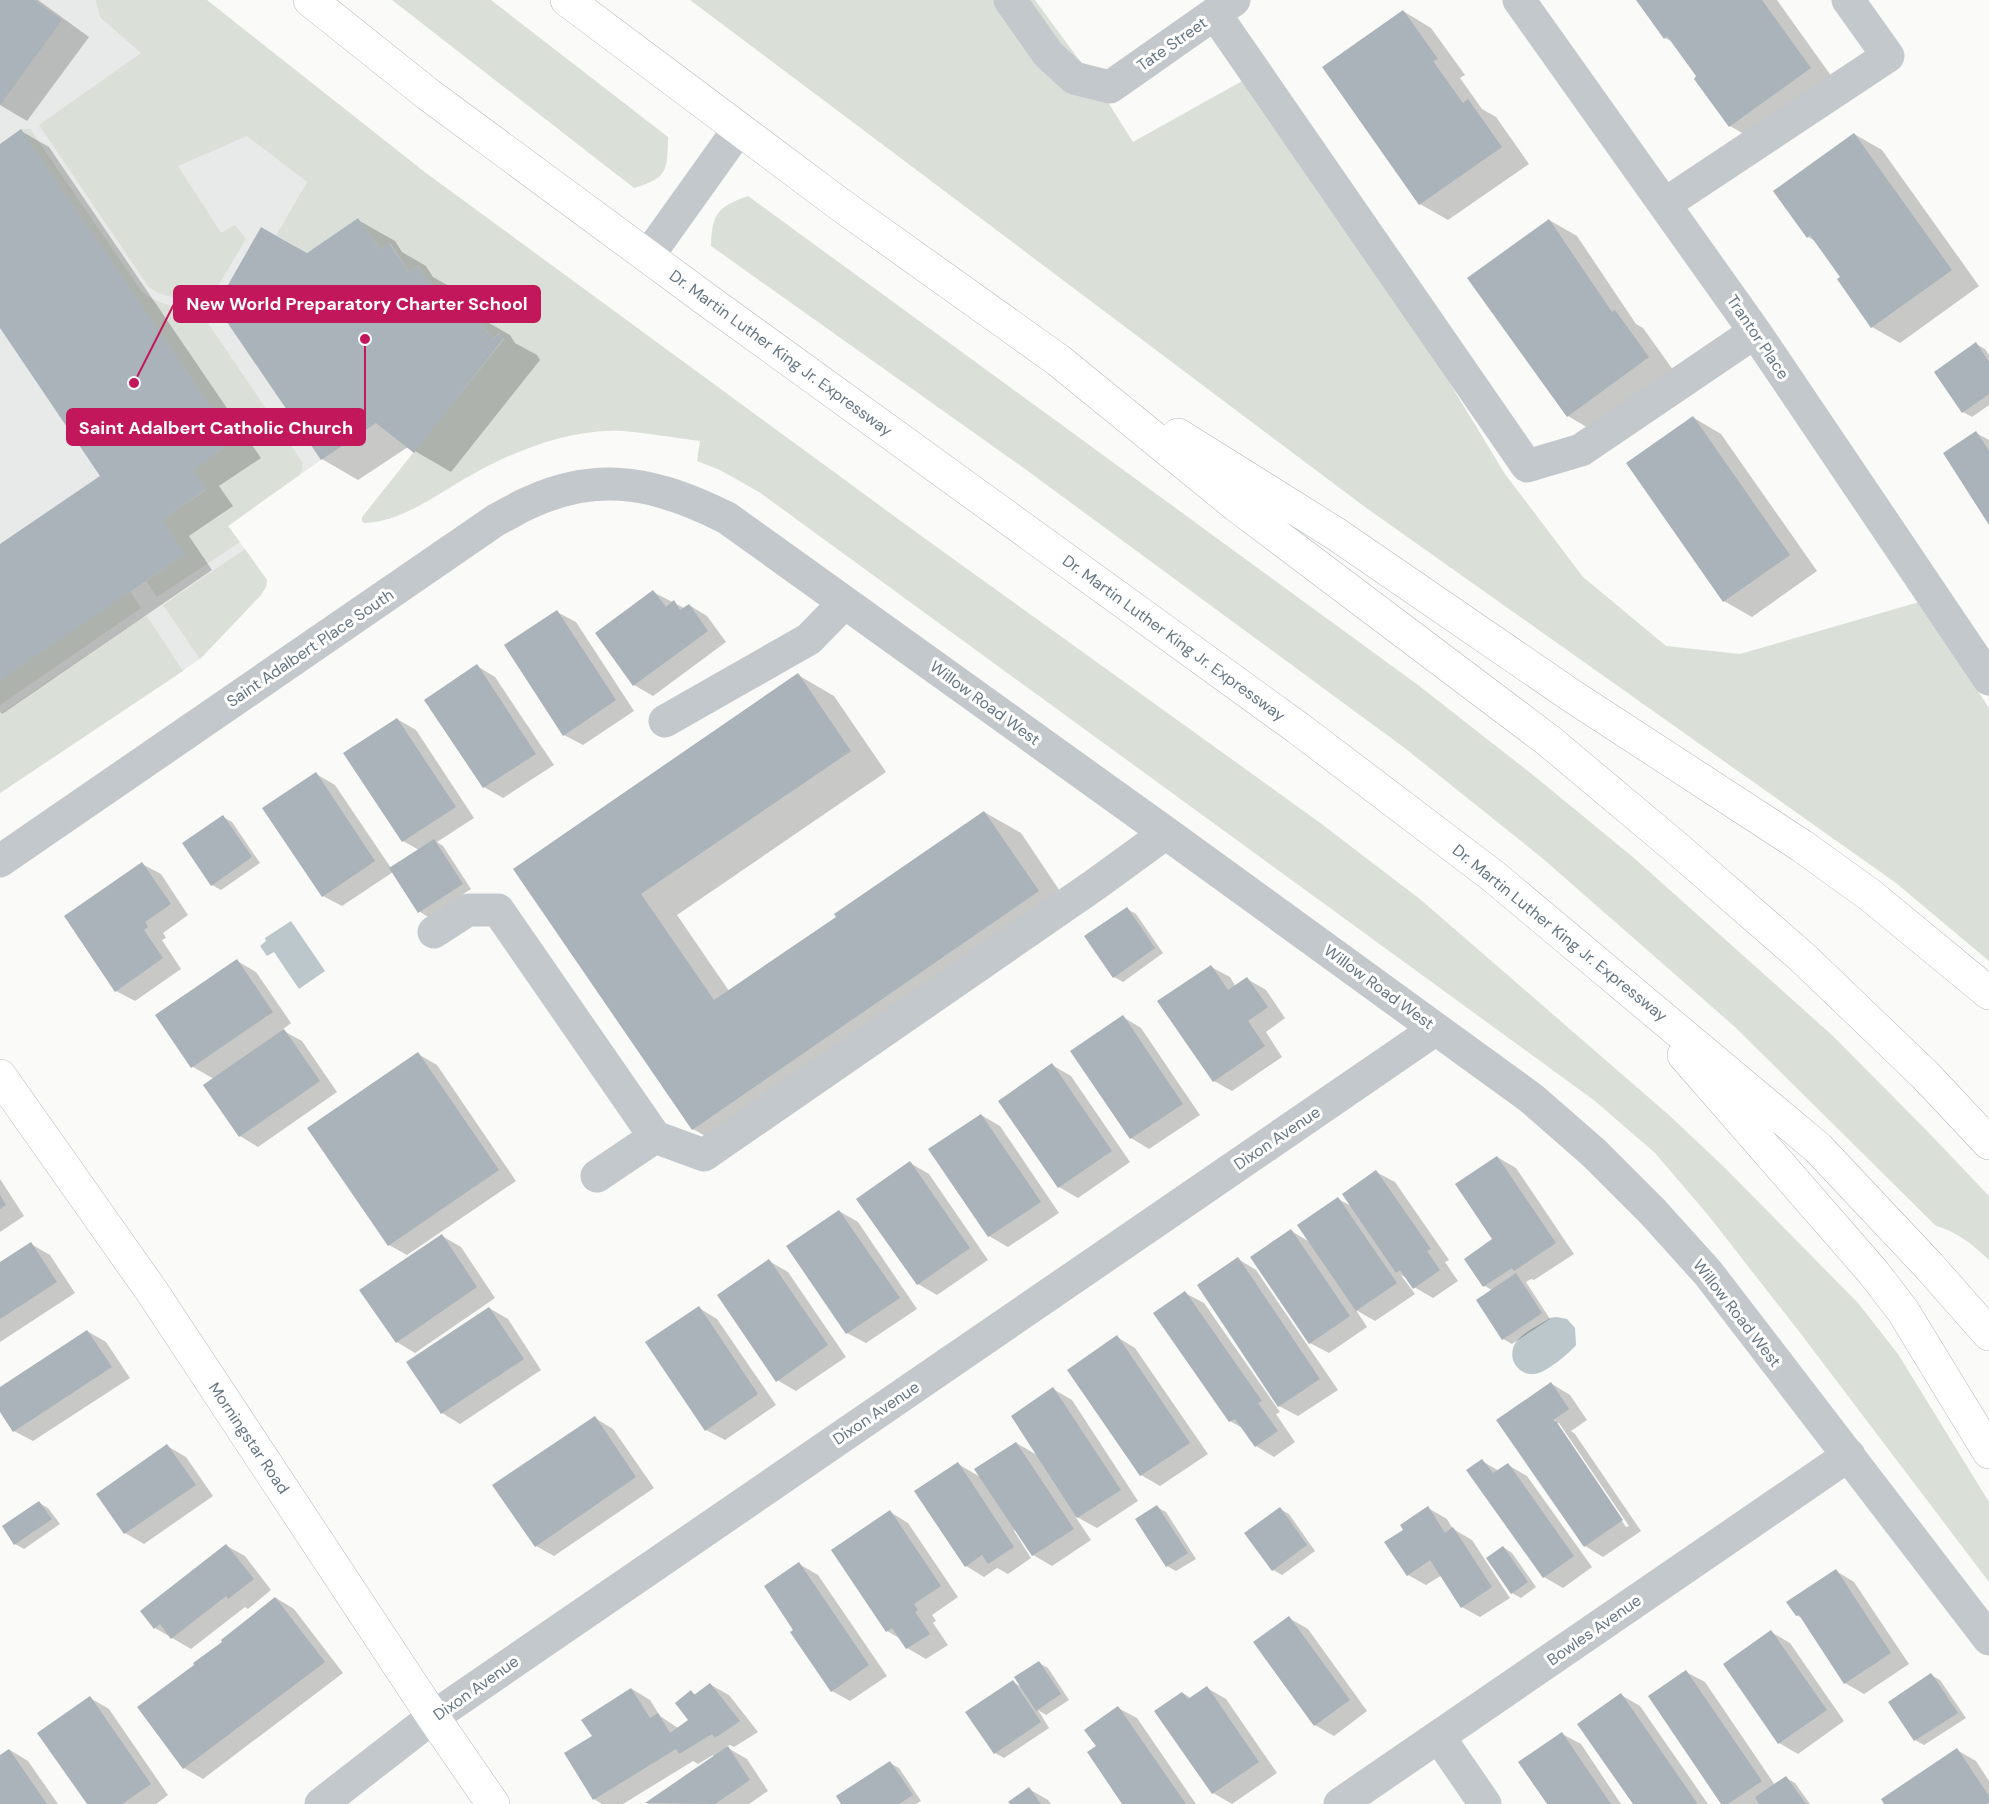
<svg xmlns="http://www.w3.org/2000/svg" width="1989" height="1804" font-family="'DM Sans',sans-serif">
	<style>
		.built { fill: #e8e9e9 }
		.green { fill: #dadfd7 }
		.water { fill: #bbc7cb }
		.shadow { fill: #0003; fill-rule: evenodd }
		.building { fill: #aab3b9 }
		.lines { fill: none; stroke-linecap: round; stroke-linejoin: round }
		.major-casing { stroke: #b5babe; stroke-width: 34 }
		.highway-casing { stroke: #b4b9bd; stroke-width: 34 }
		.minor { stroke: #c3c8cc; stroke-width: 33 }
		.major { stroke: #fff; stroke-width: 33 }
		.highway { stroke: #fff; stroke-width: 33 }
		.labels { text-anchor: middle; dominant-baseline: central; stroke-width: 6; stroke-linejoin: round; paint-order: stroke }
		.street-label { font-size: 16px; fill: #657683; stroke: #fff }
		.leader { fill: none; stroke: #c2185b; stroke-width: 2 }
		.callout-dot { fill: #c2185b; stroke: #fff; stroke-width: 2 }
		.callout { fill: #c2185b; stroke: #c2185b; stroke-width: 2 }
		.callout-label { font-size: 18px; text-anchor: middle; font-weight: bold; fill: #fff }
	</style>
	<rect width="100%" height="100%" fill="#fafaf8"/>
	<path class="built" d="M0,0H131L295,171L307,182L276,235L261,227L216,306L321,460L228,526L267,580L266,587L260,596L200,659L0,793Z"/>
	<path class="green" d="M96,0H207L426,173L920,535L1319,822L1421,900L1670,1116L1724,1167L1858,1303L1898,1354L1989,1502V1582L1801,1334L1708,1215L1655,1153L1595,1101L759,492L720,470L697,461L700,441C675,438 649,433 623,431C574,428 518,449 475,473C441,491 404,522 364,523L362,521V517L504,339L500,333L492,339L473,312L464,317L445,289L437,294L418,266L409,272L390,243L380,249L358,218L307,253L276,235L307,182L247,136L178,166L221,233L235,225L246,239L206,306L158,293L148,286L39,125L141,53L100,17Z
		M392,0H491L668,137C667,171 668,178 634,188Z
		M690,0H1035L1094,80L1133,142L1260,71L1505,474L1583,577L1666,646L1740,654L1919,602L1989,708V961L1896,883L1365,507Z
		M21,129H30L142,292C160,308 187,305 206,320L302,462V470L299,475L228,526L240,542L157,597L146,581L185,554L162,520L206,490L193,470L234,441Z
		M748,196L1418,685L1533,775L1634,858L1833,1036L1929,1133L1989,1196V1260C1973,1245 1958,1232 1936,1226L1735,1027L1541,857L1406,749L1300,671L1025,469L711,246C712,214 717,207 748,196Z
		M245,549L267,580L266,587L260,596L200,659L163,605Z
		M130,591L141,608L0,705V680Z
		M146,615L183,671L0,793V714Z"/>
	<path class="water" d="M291,921L325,971L299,989L274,952L267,956L260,946L266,941L265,938Z
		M1556,1317L1567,1319L1575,1328L1576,1345C1570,1353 1545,1373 1535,1374C1517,1376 1506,1357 1516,1342C1523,1332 1540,1325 1550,1318Z"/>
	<path class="shadow" d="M0,0H38L89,37L27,121L0,105Z
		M1637,0H1777L1837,84L1758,142L1730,126L1675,43L1665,38Z
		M1403,11L1431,28L1465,75L1460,78L1482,109L1496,117L1529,164L1448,220L1420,204Z
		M21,131L49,147L261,458L219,486L233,506L189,536L212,570L2,714L0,712V546L102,476L0,326V146Z
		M1854,134L1882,150L1979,286L1900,343L1872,327L1842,277L1817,242L1808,237Z
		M358,220L395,241L402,252L426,266L433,277L454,289L462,301L481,312L489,323L510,335L515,343L537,355L540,360L451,472L408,447L358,480L322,459L307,255Z
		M1549,220L1577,236L1636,324L1643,328L1676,374L1595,432L1568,416Z
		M1976,344L1985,349L1989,355V405L1972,417L1963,412Z
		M1694,418L1721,434L1817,571L1752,617L1724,601Z
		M1976,433L1989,440V522Z
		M653,592L684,608L689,605L707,616L726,642L653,696L634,685Z
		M557,612L576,622L634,711L583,745L564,735Z
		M477,666L495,677L554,765L503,798L484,787L426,700Z
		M798,675L834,696L886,772L677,915L729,991L838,917L984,812L1021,833L1074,912L730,1150L693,1129L515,869Z
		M397,719L416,730L474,818L437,842L443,846L471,889L428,917L419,911L393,872L342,906L323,896L316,774L335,785L391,868L419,850L403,841L345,754Z
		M223,817L232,822L260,863L221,890L212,885Z
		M142,864L161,874L188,915L163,933L166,938L162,940L181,969L135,1001L116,991Z
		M1127,909L1136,914L1163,953L1123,982L1114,977Z
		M237,961L256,972L291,1023L282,1030L302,1041L337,1092L258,1147L240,1136L214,1079L193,1067L158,1015Z
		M1211,967L1230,977L1236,987L1247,979L1266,990L1285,1018L1266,1032L1282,1057L1232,1091L1214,1081Z
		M1123,1017L1141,1028L1200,1115L1149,1149L1131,1138Z
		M418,1054L437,1065L516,1181L407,1255L389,1245Z
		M1052,1065L1071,1076L1130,1162L1078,1198L1059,1187Z
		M981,1115L1000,1126L1059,1213L1008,1247L989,1236Z
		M1497,1157L1516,1168L1574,1254L1534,1280L1531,1279L1526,1282L1550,1319L1512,1344L1503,1339L1493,1291L1485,1286L1466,1259L1494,1240Z
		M910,1163L929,1174L988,1260L937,1295L918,1284Z
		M1376,1172L1395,1182L1449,1260L1445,1262L1458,1281L1433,1298L1414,1287L1408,1279L1401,1275L1415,1294L1375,1321L1356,1310L1367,1327L1329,1353L1310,1343L1291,1231L1310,1242L1338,1199L1353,1207Z
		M0,1179L24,1216L0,1232Z
		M839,1211L858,1222L917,1309L866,1343L847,1333Z
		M442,1236L461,1247L495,1298L415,1353L397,1342Z
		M31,1244L50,1255L75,1293L0,1342V1264Z
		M1238,1259L1256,1270L1338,1390L1298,1416L1279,1406Z
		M769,1261L788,1272L846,1357L796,1391L777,1380Z
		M1185,1293L1204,1303L1280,1412L1276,1414L1295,1442L1274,1457L1256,1446L1244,1429L1230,1421Z
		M489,1308L508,1319L541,1370L460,1424L442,1413Z
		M699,1308L717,1319L776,1405L725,1440L706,1430Z
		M87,1331L106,1342L130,1378L33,1441L14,1431L0,1409V1389Z
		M1117,1337L1135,1348L1208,1454L1160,1486L1141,1475Z
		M1552,1384L1570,1395L1587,1420L1571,1431L1575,1434L1641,1531L1603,1557L1585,1546L1499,1420ZM1556,1423H1559L1629,1526L1626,1527Z
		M1053,1389L1072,1400L1138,1501L1097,1528L1075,1516L1091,1540L1052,1566L1033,1555L1016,1529L1014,1531L1031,1558L1008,1574L997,1568L984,1577L966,1566L958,1464L982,1478L1016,1443L1039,1456Z
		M595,1418L613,1429L654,1488L554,1556L536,1546Z
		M167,1446L186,1457L213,1496L144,1544L125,1533Z
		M1482,1461L1499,1471L1508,1465L1527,1476L1592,1567L1563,1588L1544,1577Z
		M39,1503L48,1508L60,1524L24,1549L15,1544Z
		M1157,1507L1166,1512L1196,1559L1176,1571L1167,1566L1137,1520Z
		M1428,1508L1447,1519L1453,1529L1472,1540L1510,1598L1480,1617L1462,1607L1442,1575L1426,1585L1408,1575Z
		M1280,1509L1289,1514L1315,1551L1282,1575L1273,1570Z
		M890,1512L908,1523L958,1597L932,1615L936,1621L933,1623L948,1645L926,1659L907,1648L901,1639L887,1631Z
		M227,1546L245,1556L271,1590L248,1609L245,1607L191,1649L155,1628Z
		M1503,1547L1512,1553L1536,1587L1521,1598L1512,1593Z
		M799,1564L818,1575L887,1676L850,1701L832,1691L795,1630Z
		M1836,1571L1854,1582L1909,1664L1864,1694L1845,1683L1803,1619L1797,1615Z
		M276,1598L294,1609L343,1673L203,1779L184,1768L196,1665Z
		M1289,1618L1308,1629L1367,1711L1334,1736L1315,1725Z
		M1771,1632L1790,1643L1844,1721L1798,1754L1779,1743Z
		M1039,1663L1048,1668L1069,1700L1046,1715L1038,1710L1049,1728L1004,1758L995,1753L1013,1682L1022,1687Z
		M1686,1672L1705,1682L1775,1785L1786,1778L1795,1783L1810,1804H1723Z
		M1931,1675L1940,1680L1966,1718L1924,1745L1915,1740Z
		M711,1685L729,1695L758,1732L734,1747L730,1745L726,1747L747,1759L768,1791L749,1804H647L714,1757L713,1755L698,1764L693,1761L623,1804H602L594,1799V1737L632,1689L650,1700L660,1716L678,1728L690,1720L691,1692L697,1695Z
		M1207,1688L1226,1699L1277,1773L1232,1804L1213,1793L1183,1693L1192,1699Z
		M1621,1695L1640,1706L1708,1804H1635Z
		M90,1698L109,1709L168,1795L156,1804H89Z
		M1118,1708L1137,1718L1196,1804H1124Z
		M1562,1734L1581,1744L1621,1804H1549Z
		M10,1750L28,1761L58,1804H0V1757Z
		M1957,1750L1976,1761L1989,1781V1804H1885Z
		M890,1763L899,1768L921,1801L916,1804H843Z
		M1029,1789L1048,1800L1051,1804H1011Z"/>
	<path class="building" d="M0,0H34L62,20L0,105Z
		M1636,0H1762L1811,68L1729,127L1694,79L1696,76L1667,36L1664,39Z
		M1403,10L1438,59L1433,61L1463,103L1468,99L1502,147L1419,205L1322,67Z
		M21,129L234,441L193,470L206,489L162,520L185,554L0,680V544L100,476L0,328V144Z
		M1854,133L1952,270L1871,328L1837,279L1840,277L1810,235L1807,238L1773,191Z
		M358,218L380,249L389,243L409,272L418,266L437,294L445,289L464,317L473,312L492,339L501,333L504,338L414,453L376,423L321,460L216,306L261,227L307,253Z
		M1549,219L1612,312L1615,310L1649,357L1567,417L1467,278Z
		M1976,342L1989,362V394L1962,413L1934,372Z
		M1693,416L1790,555L1723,602L1626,463Z
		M1976,431L1989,451V525L1943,453Z
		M653,590L666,607L674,600L680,610L689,604L708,631L633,686L595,633Z
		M557,610L616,700L563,736L504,645Z
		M477,664L536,754L483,788L424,700Z
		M798,673L851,751L641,894L714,1000L836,917L834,914L984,811L1039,891L692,1130L513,869Z
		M397,718L456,807L402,842L343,753Z
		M316,772L375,861L322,897L262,808Z
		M223,815L252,857L211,886L182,843Z
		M434,839L463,884L418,913L389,868Z
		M142,862L171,904L145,922L148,927L144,930L163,958L115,992L64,916Z
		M1127,907L1155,948L1113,978L1084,936Z
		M237,959L273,1012L191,1068L155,1015Z
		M1211,965L1228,990L1247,977L1268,1007L1248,1021L1265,1046L1213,1082L1157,1001Z
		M1123,1015L1183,1104L1130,1139L1070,1051Z
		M284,1029L320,1081L239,1137L203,1085Z
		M418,1052L499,1170L388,1246L307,1128Z
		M1052,1063L1112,1151L1058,1188L998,1101Z
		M981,1114L1041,1202L988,1237L928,1149Z
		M1497,1156L1556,1243L1514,1271L1512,1268L1483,1287L1464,1259L1492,1239L1455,1184Z
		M910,1161L970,1248L917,1285L856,1199Z
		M1376,1170L1431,1249L1427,1251L1440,1270L1413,1289L1400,1270L1396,1273L1342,1194Z
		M0,1195L6,1205L0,1209Z
		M1338,1197L1397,1283L1356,1311L1297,1225Z
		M839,1210L900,1298L846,1334L786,1246Z
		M1291,1229L1350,1316L1309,1344L1250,1257Z
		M442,1234L477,1287L396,1343L359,1290Z
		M31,1242L57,1282L0,1319V1262Z
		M1238,1257L1320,1379L1278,1407L1197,1285Z
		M769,1259L828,1345L776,1382L717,1295Z
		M1516,1273L1542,1313L1502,1340L1476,1300Z
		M1185,1291L1262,1401L1258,1403L1278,1431L1255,1447L1235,1419L1229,1422L1153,1313Z
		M699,1306L758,1394L705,1431L645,1342Z
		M489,1307L524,1359L441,1414L406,1362Z
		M87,1330L112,1367L13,1432L0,1412V1387Z
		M1117,1335L1190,1443L1140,1476L1067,1370Z
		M1551,1382L1569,1409L1553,1420L1555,1422L1556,1421L1623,1520L1584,1547L1496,1420Z
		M1053,1387L1121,1490L1077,1518L1011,1416Z
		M595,1416L636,1477L535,1547L492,1485Z
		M1016,1442L1074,1529L1032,1556L974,1469Z
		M167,1444L196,1485L124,1534L96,1494Z
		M1482,1459L1493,1473L1508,1463L1574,1556L1543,1578L1466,1470Z
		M958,1462L1014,1547L988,1564L982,1555L965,1567L914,1491Z
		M39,1501L52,1519L14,1545L2,1526Z
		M1157,1505L1188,1553L1166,1567L1135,1519Z
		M1428,1506L1445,1533L1453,1527L1492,1587L1461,1608L1430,1560L1407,1576L1384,1542L1403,1530L1400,1525Z
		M1280,1507L1307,1545L1272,1571L1244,1533Z
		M890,1510L941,1586L914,1604L918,1610L915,1612L930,1634L906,1649L892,1628L886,1632L831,1550Z
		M226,1544L254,1579L228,1599L226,1596L171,1639L160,1624L154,1629L140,1611Z
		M1503,1546L1528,1582L1511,1594L1486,1558Z
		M799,1562L869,1665L831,1692L790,1632L793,1630L764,1586Z
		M1836,1569L1891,1653L1844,1684L1799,1615L1796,1616L1786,1602Z
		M275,1597L325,1662L183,1769L137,1707L194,1665L193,1663L222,1642L221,1640Z
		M1289,1616L1350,1700L1314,1726L1253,1642Z
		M1771,1630L1827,1710L1778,1744L1723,1664Z
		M1039,1661L1061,1694L1036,1711L1014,1677Z
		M1686,1670L1762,1781L1728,1804H1721L1648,1696Z
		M1931,1673L1958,1713L1914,1741L1888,1702Z
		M1013,1680L1041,1722L994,1754L965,1712Z
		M710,1683L740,1721L715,1738L712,1734L679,1754L676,1749L593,1800L564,1753L592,1736L581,1720L631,1688L650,1718L658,1713L670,1733L688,1720L675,1703L691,1690L694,1695Z
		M1207,1686L1259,1762L1212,1794L1154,1711L1182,1692L1188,1699Z
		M1621,1693L1697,1803L1696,1804H1633L1577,1724Z
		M90,1696L151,1784L122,1804H87L37,1733Z
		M1118,1706L1186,1804H1122L1087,1752L1096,1746L1084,1730Z
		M1562,1732L1576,1753L1611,1804H1547L1518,1762Z
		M728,1746L750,1780L715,1804L645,1803Z
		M1957,1748L1989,1796V1802L1987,1804H1884L1881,1799Z
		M9,1749L47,1804H0V1755Z
		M890,1761L913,1795L899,1804H841L836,1796Z
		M1786,1776L1806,1804H1759L1755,1797Z
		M1029,1787L1041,1804H1010L1008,1802Z"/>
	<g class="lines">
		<g class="major-casing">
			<path id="major" d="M0,1076L153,1293L433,1717L493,1804"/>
		</g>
		<g class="highway-casing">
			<path id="highway" d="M310,0L429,95L707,300L1298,728L1493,876L1818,1148L1929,1266L1989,1334
				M567,0L838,203L1058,360L1236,505L1549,741L1679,850L1802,957L1925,1075L1989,1143
				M1178,435L1336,534L1572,696L1802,846L1870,895L1989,993
				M1684,1055L1873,1272L1903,1311L1989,1452"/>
		</g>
		<path class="minor" d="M1010,0L1048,54L1074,78L1110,87L1234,0
			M1519,0L1755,332L1989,679
			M1215,14L1527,466L1581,450L1755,332
			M1665,204L1888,56L1848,0
			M648,256L738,130
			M665,721L809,639L844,603
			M0,861L496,520C508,514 520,506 533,501C603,470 662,485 727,518L1166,833L1531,1098L1594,1153L1653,1212L1708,1273L1989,1639
			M434,932L468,910H498L655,1137
			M597,1176L655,1137L704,1155L1096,884L1166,833
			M1439,1737L1485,1804
			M321,1804L433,1717L1436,1029
			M1340,1804L1849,1455"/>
		<use href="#major" class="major"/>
		<use href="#highway" class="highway"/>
	</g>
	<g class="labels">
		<g class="street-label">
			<text transform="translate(1172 44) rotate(-35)">Tate Street</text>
			<text transform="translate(1758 337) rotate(56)">Trantor Place</text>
			<text transform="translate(781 353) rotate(36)">Dr. Martin Luther King Jr. Expressway</text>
			<text transform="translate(1174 638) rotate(36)">Dr. Martin Luther King Jr. Expressway</text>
			<text transform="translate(310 648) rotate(-34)">Saint Adalbert Place South</text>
			<text transform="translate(985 703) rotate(36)">Willow Road West</text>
			<text transform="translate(1560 933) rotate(39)">Dr. Martin Luther King Jr. Expressway</text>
			<text transform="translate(1379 987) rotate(36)">Willow Road West</text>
			<text transform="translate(1277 1138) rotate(-34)">Dixon Avenue</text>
			<text transform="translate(1737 1313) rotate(52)">Willow Road West</text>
			<text transform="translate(876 1413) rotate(-34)">Dixon Avenue</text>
			<text transform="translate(249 1438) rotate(56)">Morningstar Road</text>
			<text transform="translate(1594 1630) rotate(-35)">Bowles Avenue</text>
			<text transform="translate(476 1688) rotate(-35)">Dixon Avenue</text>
		</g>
	</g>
	<path class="leader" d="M134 383L174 304M365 339L365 427"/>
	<g class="callout-dot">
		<circle cx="134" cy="383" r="6"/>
		<circle cx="365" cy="339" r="6"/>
	</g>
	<g class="callout">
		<rect x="174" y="286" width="366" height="36" rx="6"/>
		<rect x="67" y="409" width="298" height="36" rx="6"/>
	</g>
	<g class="callout-label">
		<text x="357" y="310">New World Preparatory Charter School</text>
		<text x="216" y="434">Saint Adalbert Catholic Church</text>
	</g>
</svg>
